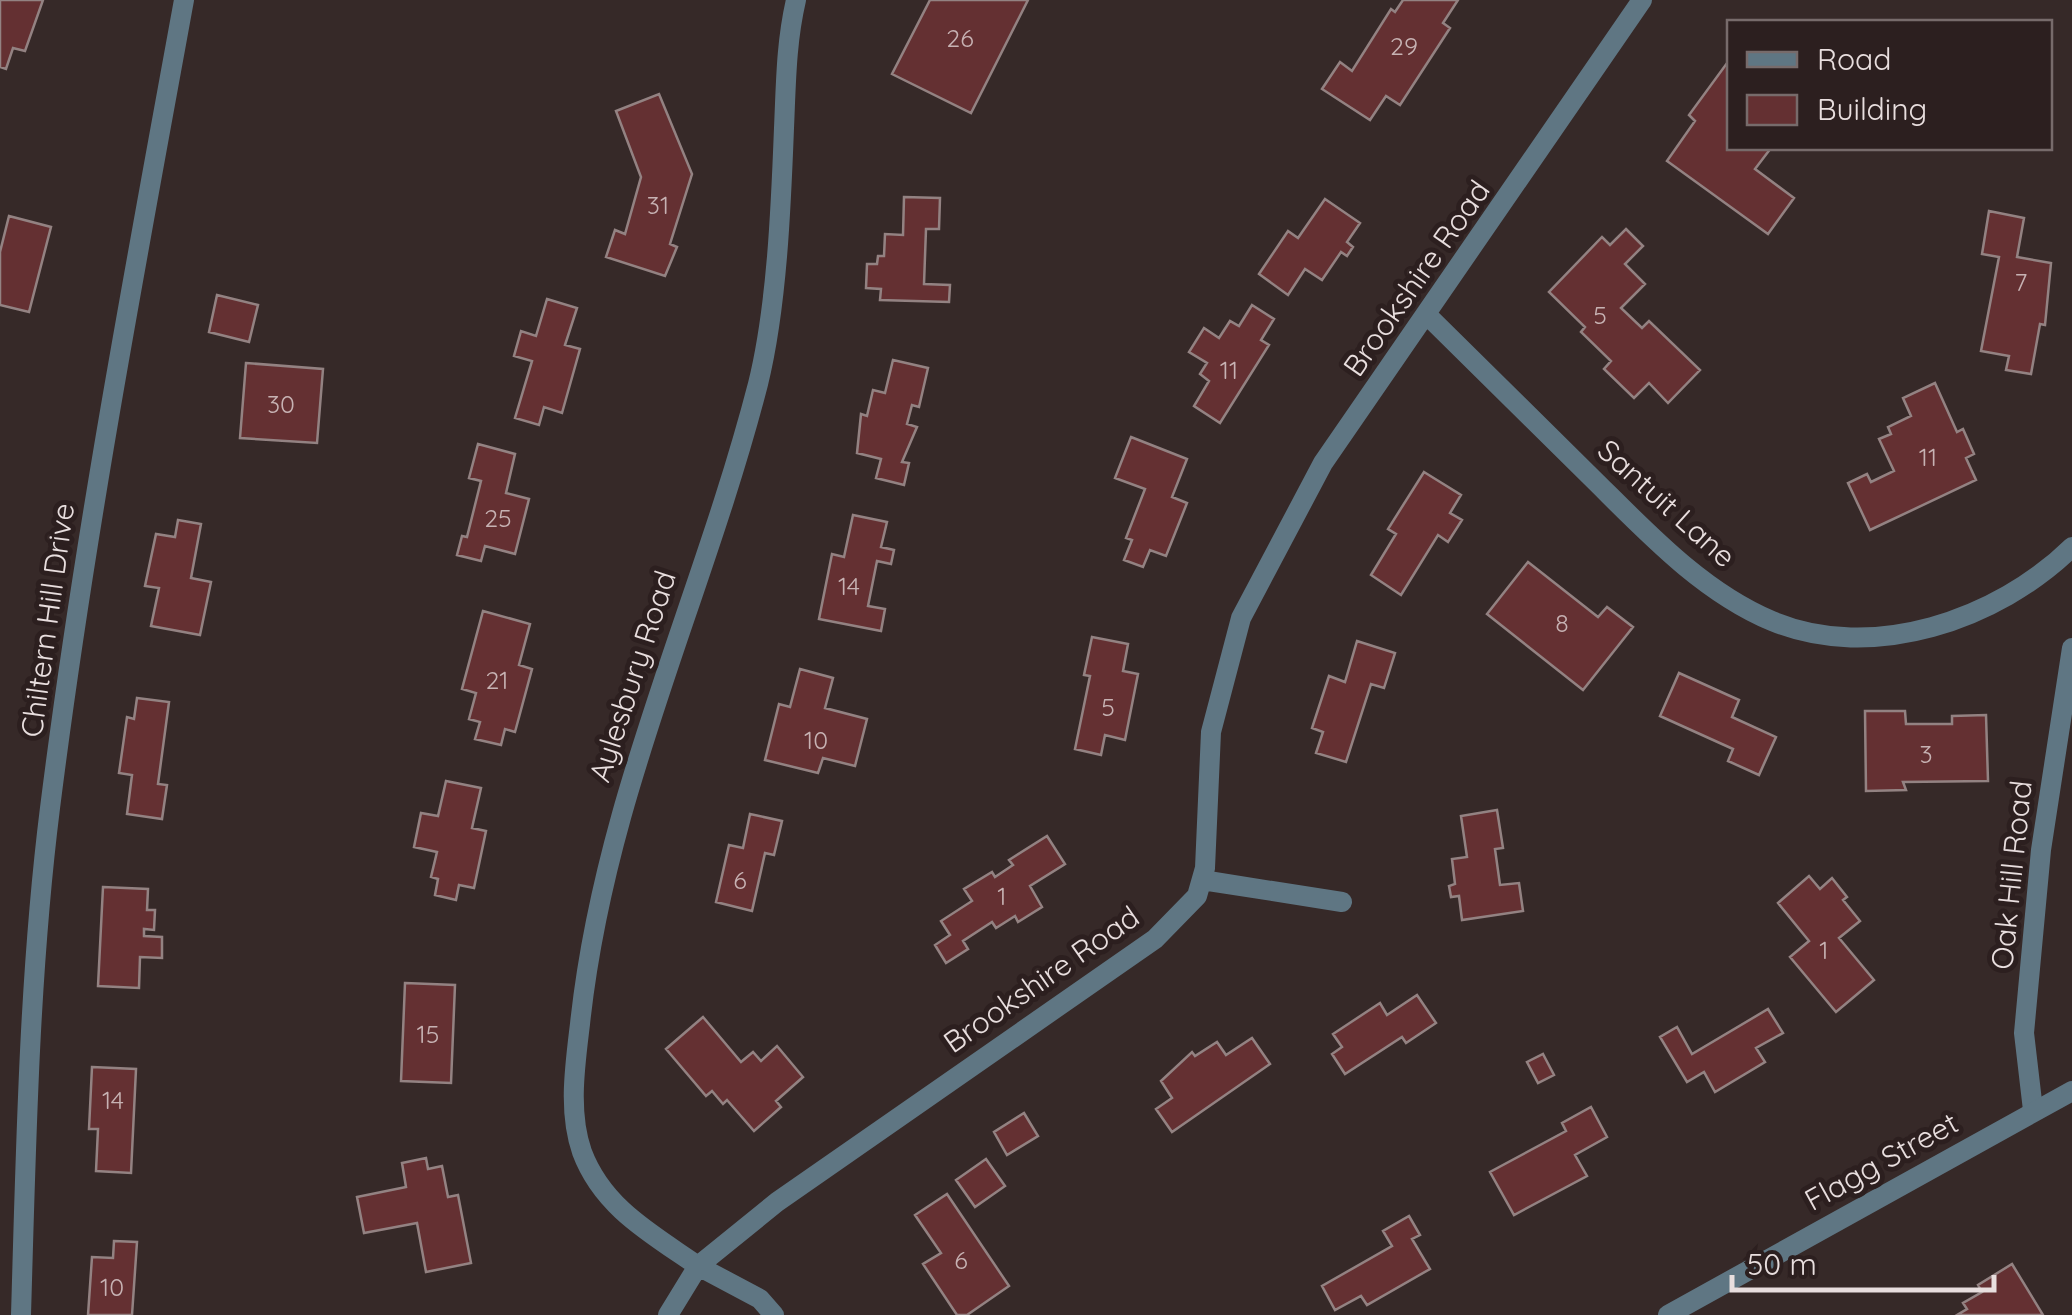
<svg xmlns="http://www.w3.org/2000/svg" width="2072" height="1315" font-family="Quicksand,sans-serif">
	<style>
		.building { fill: #643032; stroke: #938282; stroke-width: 2.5 }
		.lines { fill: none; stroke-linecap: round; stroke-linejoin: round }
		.minor { stroke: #5f7683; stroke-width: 20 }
		.tertiary { stroke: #5f7683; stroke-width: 20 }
		.labels { text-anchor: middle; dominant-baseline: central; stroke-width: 10; stroke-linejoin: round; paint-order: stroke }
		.number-label { font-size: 25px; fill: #c7b2b3 }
		.street-label { font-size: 30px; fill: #e8dede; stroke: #2c1f1f }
	</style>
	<rect width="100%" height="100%" fill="#362928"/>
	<path class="building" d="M0,0H43L25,51L13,48L6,69L0,67Z
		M930,0H1028L971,113L892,74Z
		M1403,0H1458L1443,23L1450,28L1400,105L1386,96L1370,120L1322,89L1340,62L1352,71L1391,9L1395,12Z
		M1730,59V148H1771L1755,169L1794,198L1768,234L1667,161L1695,121L1689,115Z
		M659,94L692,174L670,244L677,247L665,276L606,257L615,230L625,234L641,177L616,111Z
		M904,197L940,198L939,229H926L924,284L950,285L949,302L880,300L881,289L866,288L867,264H877L878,256H884L885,234L903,235Z
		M1325,199L1360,223L1347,242L1353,247L1347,256L1341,252L1322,280L1305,269L1288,295L1259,274L1288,231L1298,238Z
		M1989,211L2024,218L2017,257L2051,263L2045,325L2040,324L2031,374L2006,370L2009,356L1981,351L1999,257L1982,254Z
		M9,216L51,227L29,312L0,305V252Z
		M1626,229L1643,246L1625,264L1645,284L1621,308L1642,328L1649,321L1700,370L1668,403L1649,383L1634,398L1604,369L1611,361L1581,332L1585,327L1549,292L1602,237L1610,245Z
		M217,295L258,305L249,342L209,332Z
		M547,299L577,308L565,345L580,349L562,413L544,407L539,425L515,418L532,361L514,356L521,331L536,336Z
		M1252,305L1274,319L1261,340L1269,345L1220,423L1194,406L1209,381L1200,374L1207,363L1189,352L1204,328L1219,338L1230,321L1239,326Z
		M893,360L928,368L919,407L912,405L907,424L917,427L902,462L909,463L904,485L876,478L881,459L857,453L861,414L867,416L873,390L885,393Z
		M246,363L323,369L317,443L240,438Z
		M1935,383L1957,432L1963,429L1974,454L1966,458L1976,480L1870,530L1848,483L1867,474L1871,482L1894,471L1879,439L1891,434L1888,427L1911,416L1903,398Z
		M1131,437L1187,459L1172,497L1187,503L1166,556L1150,550L1143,567L1124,560L1132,540L1126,538L1145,489L1115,478Z
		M478,444L515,454L506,493L529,499L515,554L485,546L481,561L457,555L462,536L467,537L481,481L469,478Z
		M1424,472L1461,495L1450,513L1462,520L1448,542L1438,535L1401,595L1371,575L1396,534L1388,529Z
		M853,515L887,522L881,547L894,550L891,564L877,561L868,606L885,609L881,631L819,619L832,554L844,557Z
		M178,520L201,524L191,578L211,582L200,635L151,626L159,588L145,586L156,534L175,537Z
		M1528,562L1598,617L1607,607L1633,627L1583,690L1487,614Z
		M483,611L530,624L519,665L532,669L515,732L505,729L501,745L475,739L480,722L469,719L476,693L462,689Z
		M1092,637L1128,644L1123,671L1138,674L1125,740L1105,735L1101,755L1075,749L1090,676L1084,675Z
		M1357,641L1395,653L1384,688L1371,684L1346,762L1316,753L1323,732L1312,728L1329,676L1345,682Z
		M800,669L833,678L825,708L867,719L855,766L823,758L818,773L765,760L779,704L790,707Z
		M1679,673L1739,700L1732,717L1776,737L1759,775L1728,761L1733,749L1660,716Z
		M137,698L169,702L158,784L167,785L162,819L127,814L132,775L119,773L127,717L134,719Z
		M1865,711H1905L1906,724H1952V716L1986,715L1988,781L1903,782L1906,790L1866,791Z
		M446,781L481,788L472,828L486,831L474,888L459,885L456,900L435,895L438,879L431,877L437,852L414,847L421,813L438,816Z
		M1497,810L1503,848L1495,849L1500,885L1519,883L1523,911L1462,920L1459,896L1451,897L1449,886L1455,884L1452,859L1467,857L1461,816Z
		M750,814L782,821L774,855L765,853L752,911L716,902L729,845L743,848Z
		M1047,836L1065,864L1030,886L1042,907L1018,922L1015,916L996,928L992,922L963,941L968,949L946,963L935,945L950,935L941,921L972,901L964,889L992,872L995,877L1013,865L1009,860Z
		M1809,876L1820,889L1832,878L1847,897L1843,900L1860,921L1839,938L1874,980L1836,1012L1790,957L1809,941L1778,903Z
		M103,887L148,889L147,910H155L154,930L144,929V936L162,937V958L140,957L139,988L98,986Z
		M405,983L455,985L451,1083L401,1081Z
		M1417,995L1436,1023L1406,1043L1402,1037L1345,1074L1332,1054L1342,1047L1333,1034L1380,1003L1387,1015Z
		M1768,1009L1783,1033L1756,1048L1765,1062L1715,1092L1704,1072L1687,1082L1660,1037L1677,1027L1692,1054Z
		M703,1017L741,1062L753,1052L761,1061L777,1046L803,1077L776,1101L781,1107L754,1131L727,1100L723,1104L712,1091L706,1096L666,1049Z
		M1252,1038L1270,1064L1172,1132L1156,1109L1172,1098L1161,1081L1192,1052L1195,1056L1217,1042L1226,1055Z
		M1543,1054L1554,1075L1538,1083L1527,1062Z
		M92,1067L136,1069L131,1173L96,1171L98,1129H89Z
		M1591,1107L1607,1137L1575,1155L1587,1176L1514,1215L1490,1172L1566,1131L1562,1123Z
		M1024,1113L1038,1136L1007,1155L994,1132Z
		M426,1158L428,1169L442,1166L448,1197L458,1195L471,1263L426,1272L417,1223L364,1233L357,1197L406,1187L402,1163Z
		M986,1159L1005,1186L975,1207L956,1180Z
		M947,1194L1009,1286L967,1315H957L923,1264L941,1253L915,1215Z
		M1409,1216L1420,1235L1412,1239L1430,1269L1367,1305L1361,1296L1335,1310L1322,1286L1392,1246L1383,1231Z
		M114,1241L137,1242L132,1315H88L92,1257L113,1258Z
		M2012,1264L2043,1315H1957L1967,1309L1963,1303L1982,1292L1978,1285Z"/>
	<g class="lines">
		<path class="minor" d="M1427,315C1481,368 1535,421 1589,475C1643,528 1700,591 1772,621C1872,663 1998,620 2072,547
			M1202,880L1342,902
			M2033,1110L2024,1033L2041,850L2072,648
			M21,1315C26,1146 29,976 50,808C84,537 135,269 184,0
			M668,1315L698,1266C652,1234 603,1208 582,1152C568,1112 575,1066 580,1024C604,797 702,601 758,384C777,307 781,207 784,128C786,84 786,43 796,0
			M774,1315L760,1299L698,1266L777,1202L1155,939L1197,896L1205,868L1211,732L1241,618L1323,463L1642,0"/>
		<path class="tertiary" d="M1668,1315L2072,1091"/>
	</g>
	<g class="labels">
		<g class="number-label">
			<text x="960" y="37">26</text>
			<text x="1404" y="45">29</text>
			<text x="658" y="204">31</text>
			<text x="2021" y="281">7</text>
			<text x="1600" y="314">5</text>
			<text x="1229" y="369">11</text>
			<text x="281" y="403">30</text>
			<text x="1928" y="456">11</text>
			<text x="498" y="517">25</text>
			<text x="849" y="585">14</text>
			<text x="1562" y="622">8</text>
			<text x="497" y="679">21</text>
			<text x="1108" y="706">5</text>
			<text x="816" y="739">10</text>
			<text x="1926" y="753">3</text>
			<text x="740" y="879">6</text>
			<text x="1002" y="895">1</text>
			<text x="1824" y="949">1</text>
			<text x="428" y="1033">15</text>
			<text x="113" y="1099">14</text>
			<text x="961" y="1259">6</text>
			<text x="112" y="1286">10</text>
		</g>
		<g class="street-label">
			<text transform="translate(1416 278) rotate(-55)">Brookshire Road</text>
			<text transform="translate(1667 503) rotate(42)">Santuit Lane</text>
			<text transform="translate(47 620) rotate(-82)">Chiltern Hill Drive</text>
			<text transform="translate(632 676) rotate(-72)">Aylesbury Road</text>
			<text transform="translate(2011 875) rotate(-84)">Oak Hill Road</text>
			<text transform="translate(1041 979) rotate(-35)">Brookshire Road</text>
			<text transform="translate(1881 1161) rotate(-29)">Flagg Street</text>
		</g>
	</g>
	<rect x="1727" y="20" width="325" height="130" fill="#2c1f1f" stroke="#776b6b" stroke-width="2.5"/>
	<rect x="1747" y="52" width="50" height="15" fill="#5f7683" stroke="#776b6b" stroke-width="2.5"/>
	<text x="1817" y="70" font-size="30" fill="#e8dede">Road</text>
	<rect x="1747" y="95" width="50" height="30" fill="#643032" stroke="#776b6b" stroke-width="2.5"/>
	<text x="1817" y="120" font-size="30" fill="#e8dede">Building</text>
	<path d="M1732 1275v15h262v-15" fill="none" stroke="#e8dede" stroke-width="5"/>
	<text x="1747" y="1275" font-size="30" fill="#e8dede" stroke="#2c1f1f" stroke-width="8" paint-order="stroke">50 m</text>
</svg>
